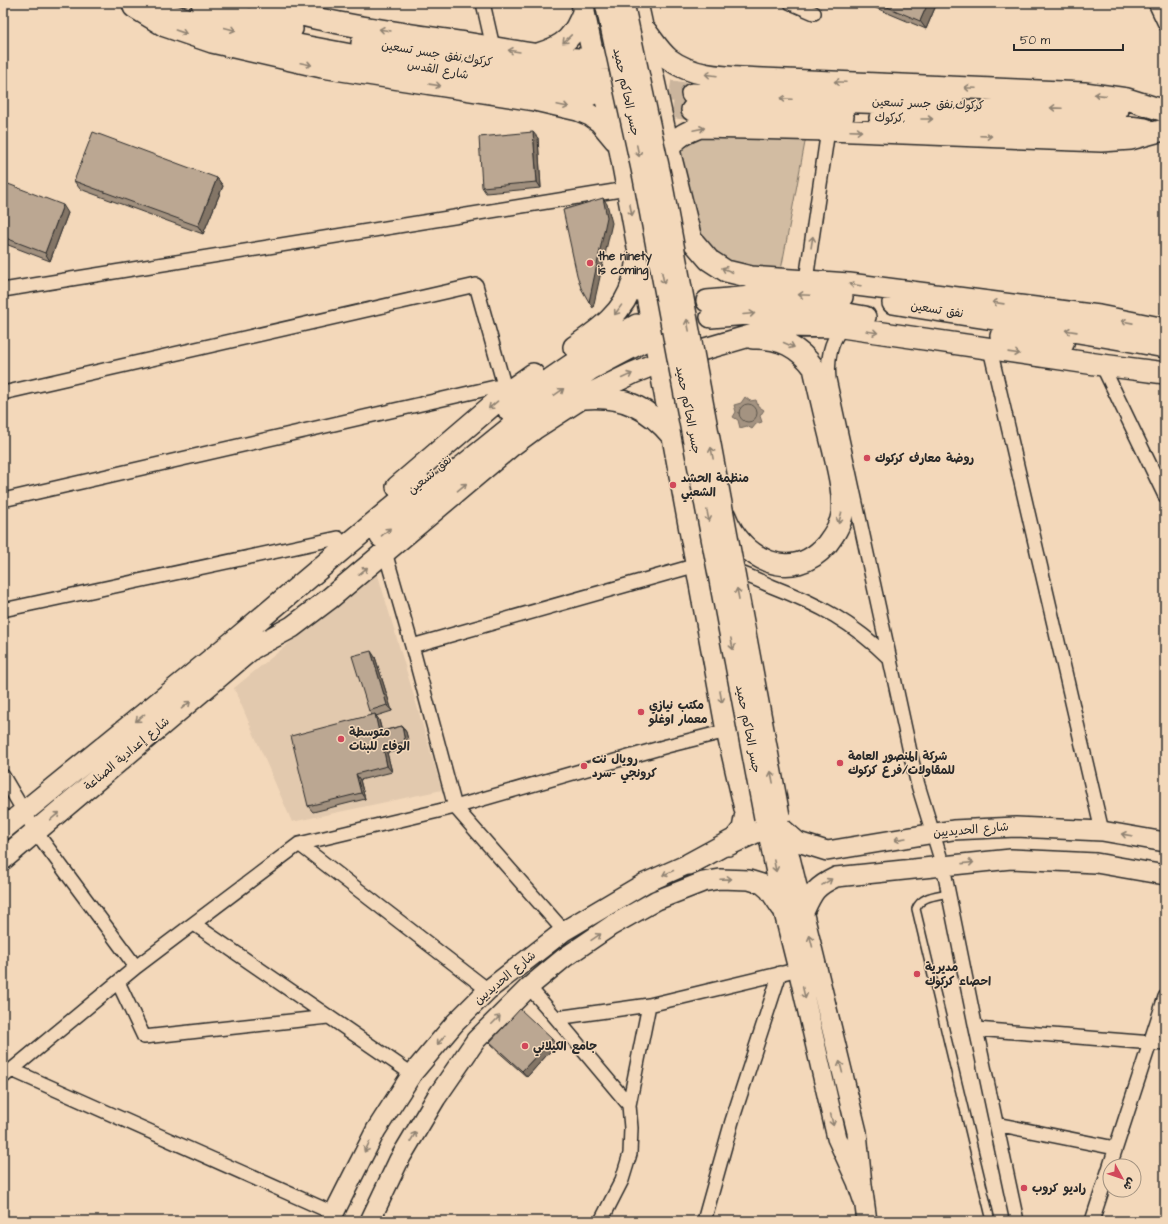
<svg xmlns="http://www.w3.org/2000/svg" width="1168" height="1224" font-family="'Architects Daughter','Playpen Sans Arabic',sans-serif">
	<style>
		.built { fill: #e2c9ae }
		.green { fill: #d2bca2; stroke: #7e7466 }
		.water { fill: #a49381; stroke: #74695f }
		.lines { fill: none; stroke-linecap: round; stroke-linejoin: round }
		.shore { stroke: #5b554d; stroke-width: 1 }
		.primary-tunnel { stroke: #cbb59d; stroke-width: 21; stroke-dasharray: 21 10; stroke-linecap: butt }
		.lane-casing { stroke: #2b2b2b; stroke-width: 10 }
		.street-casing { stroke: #2b2b2b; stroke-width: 16 }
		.secondary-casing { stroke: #2b2b2b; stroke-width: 22 }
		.primary-casing { stroke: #2b2b2b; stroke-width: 24 }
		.lane { stroke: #f3d8ba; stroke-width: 7 }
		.street { stroke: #f3d8ba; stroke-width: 13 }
		.secondary { stroke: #f3d8ba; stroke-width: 19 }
		.primary { stroke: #f3d8ba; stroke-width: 21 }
		.primary-bridge-casing { stroke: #2b2b2b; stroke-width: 24; stroke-linecap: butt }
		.primary-bridge { stroke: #f3d8ba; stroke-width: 21 }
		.wall { fill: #a1907e; stroke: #2b2b2b }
		.shaded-wall { fill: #837566; stroke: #2b2b2b }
		.building { fill: #bba792; stroke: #2b2b2b }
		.oneway { stroke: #8f8272 }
		.poi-dot { fill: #d1495b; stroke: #f3d8ba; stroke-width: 1.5 }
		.labels { text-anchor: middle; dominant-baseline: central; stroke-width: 3; stroke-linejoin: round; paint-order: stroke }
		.street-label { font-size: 12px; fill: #2b2b2b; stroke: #f3d8ba }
		.poi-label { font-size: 12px; font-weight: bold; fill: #2b2b2b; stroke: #f3d8ba; text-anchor: start }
	</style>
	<rect width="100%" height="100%" fill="#f3d8ba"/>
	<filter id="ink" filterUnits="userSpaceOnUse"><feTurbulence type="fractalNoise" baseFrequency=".025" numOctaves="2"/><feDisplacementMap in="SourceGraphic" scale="8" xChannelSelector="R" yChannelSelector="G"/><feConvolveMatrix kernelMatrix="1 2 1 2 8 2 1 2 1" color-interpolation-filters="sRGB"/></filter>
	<g filter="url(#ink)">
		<path class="built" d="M377,572L442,790L292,822L234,688Z"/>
		<path class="green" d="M685,132L806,137L781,270L734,266L705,247L672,144Z"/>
		<path class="water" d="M745,397L750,401L756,400L758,406L764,410L760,416L762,422L756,424L752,429L747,426L740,428L738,420L733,417L736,412L734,405L741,403Z"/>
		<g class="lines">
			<path class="shore" d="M739 413a9 9 0 1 1 18 0a9 9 0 1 1-18 0Z"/>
			<path class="primary-tunnel" d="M639,86L692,94
				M642,103L692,110"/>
			<g class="lane-casing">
				<path id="lane" d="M948,893C936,896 921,896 916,909L991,1221"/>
			</g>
			<g class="street-casing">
				<path id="street" d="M483,3L493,47
					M791,3L814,13
					M1155,3L1165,24
					M806,280L828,130
					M3,290L627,189
					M842,327C830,343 827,359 829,379L912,761L918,785L943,866L976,1029L1017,1221
					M990,349L1102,831
					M1102,365L1165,496
					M3,393L476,285L504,385L509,391
					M3,500L504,385
					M385,552L412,646L455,807L564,931
					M729,569C743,573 758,580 771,586C820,605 852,622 890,659
					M3,610L338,538
					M412,646L697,565H704
					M3,776L36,832L136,967
					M299,844L488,990
					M194,924L412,1074
					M118,982L144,1037L328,1017
					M529,987L556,1018L629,1105L631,1128L630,1154L622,1180L601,1221
					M556,1018L649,1005L787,972
					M976,1029L1165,1044
					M12,1070L333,1213
					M3,1077L136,967L299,844L455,807L667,746L727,731
					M629,1105L649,1005
					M996,1124L1115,1148
					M704,1221L732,1121L780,973
					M1092,1221L1165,997"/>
			</g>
			<g class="secondary-casing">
				<path id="secondary" d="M783,829L857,1132L862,1185L867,1221
					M783,829L798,842L827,851L953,830L1016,827L1102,831L1165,842
					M728,846L767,828L784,913L798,969L837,1138L857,1182L864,1202
					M804,912C813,892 815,887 836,877L1011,859L1096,863L1165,875
					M330,1221L376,1130L412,1074L455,1023L488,990L564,931L645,883L704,857
					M370,1221L399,1160L436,1098L476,1040L529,987L564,958L611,926L657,900L703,882L720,879L749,880L762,884L769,890L781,908"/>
			</g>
			<g class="primary-casing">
				<path id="primary" d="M202,3L244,17L292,29
					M260,3C326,25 397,32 466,43C512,50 561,62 608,59
					M582,3L594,60L619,144L727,731L746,813L743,829L735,839L689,864
					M637,3L669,150L691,239L709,260L726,271L751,277L849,284L1099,316L1165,329
					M134,7L165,26L212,42L322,67L535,100L578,110L590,115L600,122L615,140
					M158,12L287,43L351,55L590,95
					M645,30C653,40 659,51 669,59C695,79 732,77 763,79L1084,93L1127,99L1165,111
					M362,43L587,77
					M538,54C565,46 574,37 584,10
					M692,94L830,101L955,105
					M992,106L1118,110
					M692,110L843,116
					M880,118L966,119L1113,125L1145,129
					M669,150C675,137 687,132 700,127L828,130L1101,141L1131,139L1160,131
					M707,301L784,294L842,297
					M893,303C984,319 1075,329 1165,347
					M711,317L783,311L836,312L865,317
					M1001,336L1063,344
					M574,347C599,330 625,312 633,281C635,274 635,267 637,260
					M585,398C623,395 649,408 673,437
					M509,411C549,378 592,350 637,325
					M397,487L509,391L533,374
					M725,516C741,559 792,585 827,544C833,536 841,525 842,514C844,492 838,470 833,448C826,422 820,395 814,368C799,347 780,337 753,338
					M381,537L448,478L527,414L591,369L642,342
					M251,649L292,627L329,599L511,446L534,429L582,398L633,373L660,362L784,326L842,327L1102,365L1165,373
					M3,829L235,640L421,483
					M3,859L261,641"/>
			</g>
			<use href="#lane" class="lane"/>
			<use href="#street" class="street"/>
			<use href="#secondary" class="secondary"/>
			<use href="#primary" class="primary"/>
			<g class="primary-bridge-casing">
				<path id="primary-bridge" d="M606,3L644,178L765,818
					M623,3L660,175L779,816"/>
			</g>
			<use href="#primary-bridge" class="primary-bridge"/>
		</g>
		<path class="wall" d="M864,3H937L926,29Z
			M538,138L541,188L486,193L482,187Z
			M217,178L223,186L203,234L80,189L74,181Z
			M3,182L68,213L50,261L3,243Z
			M375,657L392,711L376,716L379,720L382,731L402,726L406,732L410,748L387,753L392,772L360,780L365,799L313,812L308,806L372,715L369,711Z
			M490,1042L556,1045L527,1077L494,1048Z"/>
		<path class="shaded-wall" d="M928,3H937L926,29L920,21Z
			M533,132L538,138L541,188L537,182Z
			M217,178L223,186L203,234L198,226Z
			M603,198L607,204L612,223L593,308L589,302Z
			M63,205L68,213L50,261L45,253Z
			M371,651L375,657L392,711L387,705Z
			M375,714L379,720L383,738L379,732Z
			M402,726L406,732L410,748L405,742Z
			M383,747L387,753L392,772L387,766Z
			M356,774L360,780L365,799L361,793Z
			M552,1039L556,1045L527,1077L522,1071Z"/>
		<path class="building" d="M878,3H928L920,21Z
			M93,132L217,178L198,226L74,181Z
			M533,132L537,182L482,187L479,137Z
			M3,182L63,205L45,253L3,237Z
			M603,198L607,217L589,302L581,288L577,275L563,210Z
			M371,651L387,705L369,711L352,656Z
			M375,714L379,732L402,726L405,742L383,747L387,766L356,774L361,793L308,806L291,736Z
			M520,1009L552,1039L522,1071L490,1042Z"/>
		<defs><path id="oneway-shaft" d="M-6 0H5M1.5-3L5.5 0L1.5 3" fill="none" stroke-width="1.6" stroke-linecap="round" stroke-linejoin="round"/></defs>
		<g class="oneway">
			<use href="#oneway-shaft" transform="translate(230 29) rotate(14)"/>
			<use href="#oneway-shaft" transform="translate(385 30) rotate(-171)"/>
			<use href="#oneway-shaft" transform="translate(181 32) rotate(19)"/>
			<use href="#oneway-shaft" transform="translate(567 39) rotate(136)"/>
			<use href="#oneway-shaft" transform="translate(514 51) rotate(-171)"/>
			<use href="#oneway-shaft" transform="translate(306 64) rotate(12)"/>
			<use href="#oneway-shaft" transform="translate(711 75) rotate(-173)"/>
			<use href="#oneway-shaft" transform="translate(840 82) rotate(-177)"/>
			<use href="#oneway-shaft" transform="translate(435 85) rotate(8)"/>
			<use href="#oneway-shaft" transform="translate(970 88) rotate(-177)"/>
			<use href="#oneway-shaft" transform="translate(1100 95) rotate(-174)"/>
			<use href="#oneway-shaft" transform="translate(786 99) rotate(-177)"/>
			<use href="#oneway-shaft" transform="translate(563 106) rotate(12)"/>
			<use href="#oneway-shaft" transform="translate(1056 108) rotate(-178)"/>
			<use href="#oneway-shaft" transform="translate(927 119)"/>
			<use href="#oneway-shaft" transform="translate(699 129) rotate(-12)"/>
			<use href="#oneway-shaft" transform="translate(856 131) rotate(2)"/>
			<use href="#oneway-shaft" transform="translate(986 136) rotate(2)"/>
			<use href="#oneway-shaft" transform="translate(638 151) rotate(78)"/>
			<use href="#oneway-shaft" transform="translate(631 210) rotate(79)"/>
			<use href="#oneway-shaft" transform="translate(812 242) rotate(-81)"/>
			<use href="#oneway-shaft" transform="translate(727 270) rotate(-157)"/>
			<use href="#oneway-shaft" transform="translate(663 278) rotate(79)"/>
			<use href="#oneway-shaft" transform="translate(855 285) rotate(-173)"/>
			<use href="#oneway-shaft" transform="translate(804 295) rotate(-177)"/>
			<use href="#oneway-shaft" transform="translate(998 303) rotate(-172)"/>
			<use href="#oneway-shaft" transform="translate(618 310) rotate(126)"/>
			<use href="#oneway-shaft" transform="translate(749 314) rotate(-5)"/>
			<use href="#oneway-shaft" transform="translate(1127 322) rotate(-169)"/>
			<use href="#oneway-shaft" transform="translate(688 325) rotate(-101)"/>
			<use href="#oneway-shaft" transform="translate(1071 331) rotate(-172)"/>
			<use href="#oneway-shaft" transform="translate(872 332) rotate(9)"/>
			<use href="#oneway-shaft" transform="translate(789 345) rotate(24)"/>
			<use href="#oneway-shaft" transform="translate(1014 353) rotate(8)"/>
			<use href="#oneway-shaft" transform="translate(627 376) rotate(-25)"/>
			<use href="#oneway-shaft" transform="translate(559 392) rotate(-35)"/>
			<use href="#oneway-shaft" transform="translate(493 405) rotate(140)"/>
			<use href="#oneway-shaft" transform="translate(712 453) rotate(-101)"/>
			<use href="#oneway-shaft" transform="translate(462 487) rotate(-40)"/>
			<use href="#oneway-shaft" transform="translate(708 516) rotate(79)"/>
			<use href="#oneway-shaft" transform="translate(840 518) rotate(106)"/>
			<use href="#oneway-shaft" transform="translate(386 532) rotate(-41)"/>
			<use href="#oneway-shaft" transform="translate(363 571) rotate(-40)"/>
			<use href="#oneway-shaft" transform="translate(738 594) rotate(-101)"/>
			<use href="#oneway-shaft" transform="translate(732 644) rotate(79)"/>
			<use href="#oneway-shaft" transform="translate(721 697) rotate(80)"/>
			<use href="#oneway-shaft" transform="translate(186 705) rotate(-40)"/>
			<use href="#oneway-shaft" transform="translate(140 718) rotate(141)"/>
			<use href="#oneway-shaft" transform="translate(772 777) rotate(-101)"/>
			<use href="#oneway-shaft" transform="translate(55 816) rotate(-40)"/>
			<use href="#oneway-shaft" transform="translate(1127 835) rotate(-170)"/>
			<use href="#oneway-shaft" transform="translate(900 839) rotate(170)"/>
			<use href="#oneway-shaft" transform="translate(968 863) rotate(-6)"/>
			<use href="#oneway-shaft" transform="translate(775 866) rotate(79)"/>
			<use href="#oneway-shaft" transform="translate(668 873) rotate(156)"/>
			<use href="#oneway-shaft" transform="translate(726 879) rotate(-2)"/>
			<use href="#oneway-shaft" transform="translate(827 882) rotate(-32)"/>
			<use href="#oneway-shaft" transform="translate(596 937) rotate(-34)"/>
			<use href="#oneway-shaft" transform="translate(811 941) rotate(-104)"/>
			<use href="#oneway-shaft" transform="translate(804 993) rotate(77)"/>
			<use href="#oneway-shaft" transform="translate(496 1020) rotate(-45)"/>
			<use href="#oneway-shaft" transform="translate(441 1040) rotate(130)"/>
			<use href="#oneway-shaft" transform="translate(841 1067) rotate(-104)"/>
			<use href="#oneway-shaft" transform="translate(832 1120) rotate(77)"/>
			<use href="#oneway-shaft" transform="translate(413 1137) rotate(-59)"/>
			<use href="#oneway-shaft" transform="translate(367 1147) rotate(117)"/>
		</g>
	</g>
	<g class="poi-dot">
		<circle cx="590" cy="263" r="4"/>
		<circle cx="867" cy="458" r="4"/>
		<circle cx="673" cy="485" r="4"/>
		<circle cx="641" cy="712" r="4"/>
		<circle cx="341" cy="739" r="4"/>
		<circle cx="840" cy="763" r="4"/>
		<circle cx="584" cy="766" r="4"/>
		<circle cx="917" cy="974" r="4"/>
		<circle cx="525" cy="1046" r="4"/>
		<circle cx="1024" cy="1188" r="4"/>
	</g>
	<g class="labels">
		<g class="street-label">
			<text transform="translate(437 54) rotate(9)">كركوك,نفق جسر تسعين</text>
			<text transform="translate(438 70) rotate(10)">شارع القدس</text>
			<text transform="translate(626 92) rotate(78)">جسر الحاكم حميد</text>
			<text transform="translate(928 104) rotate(2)">كركوك,نفق جسر تسعين</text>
			<text transform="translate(890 118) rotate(1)">كركوك,</text>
			<text transform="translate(937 310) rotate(9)">نفق تسعين</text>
			<text transform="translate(688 410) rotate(79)">جسر الحاكم حميد</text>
			<text transform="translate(430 475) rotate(-40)">نفق تسعين</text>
			<text transform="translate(748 729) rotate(79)">جسر الحاكم حميد</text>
			<text transform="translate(127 754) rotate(-40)">شارع إعدادية الصناعة</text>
			<text transform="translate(971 830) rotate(-5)">شارع الحديديين</text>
			<text transform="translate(505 978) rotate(-40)">شارع الحديديين</text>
		</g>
		<g class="poi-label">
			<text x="598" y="256">the ninety<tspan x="598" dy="14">is coming</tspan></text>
			<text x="875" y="458">روضة معارف كركوك</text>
			<text x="681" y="478">منظمة الحشد<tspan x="681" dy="14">الشعبي</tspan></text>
			<text x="649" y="705">مكتب نيازي<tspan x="649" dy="14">معمار اوغلو</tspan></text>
			<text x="349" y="732">متوسطة<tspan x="349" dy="14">الوفاء للبنات</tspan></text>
			<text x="848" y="756">شركة المنصور العامة<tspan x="848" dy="14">للمقاولات/فرع كركوك</tspan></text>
			<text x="592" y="759">رويال نت<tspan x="592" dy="14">كرونجي -سرد</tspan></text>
			<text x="925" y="967">مديرية<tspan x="925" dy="14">احصاء كركوك</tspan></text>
			<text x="533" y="1046">جامع الكيلاني</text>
			<text x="1032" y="1188">راديو كروب</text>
		</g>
	</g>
	<rect width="1168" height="1224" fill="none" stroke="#f3d8ba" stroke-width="16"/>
	<rect x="8" y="8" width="1152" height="1208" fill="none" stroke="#2b2b2b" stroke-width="1.5" filter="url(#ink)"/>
	<g transform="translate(1122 1178) rotate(130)"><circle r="19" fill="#f3d8ba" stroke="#a39381"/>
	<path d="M0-3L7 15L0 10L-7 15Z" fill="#d1495b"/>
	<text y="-6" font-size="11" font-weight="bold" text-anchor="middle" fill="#2b2b2b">ش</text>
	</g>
	<path d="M1014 44v6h109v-6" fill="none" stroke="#2b2b2b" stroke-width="2"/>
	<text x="1020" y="44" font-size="12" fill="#2b2b2b" stroke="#f3d8ba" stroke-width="3" paint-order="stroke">50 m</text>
</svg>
